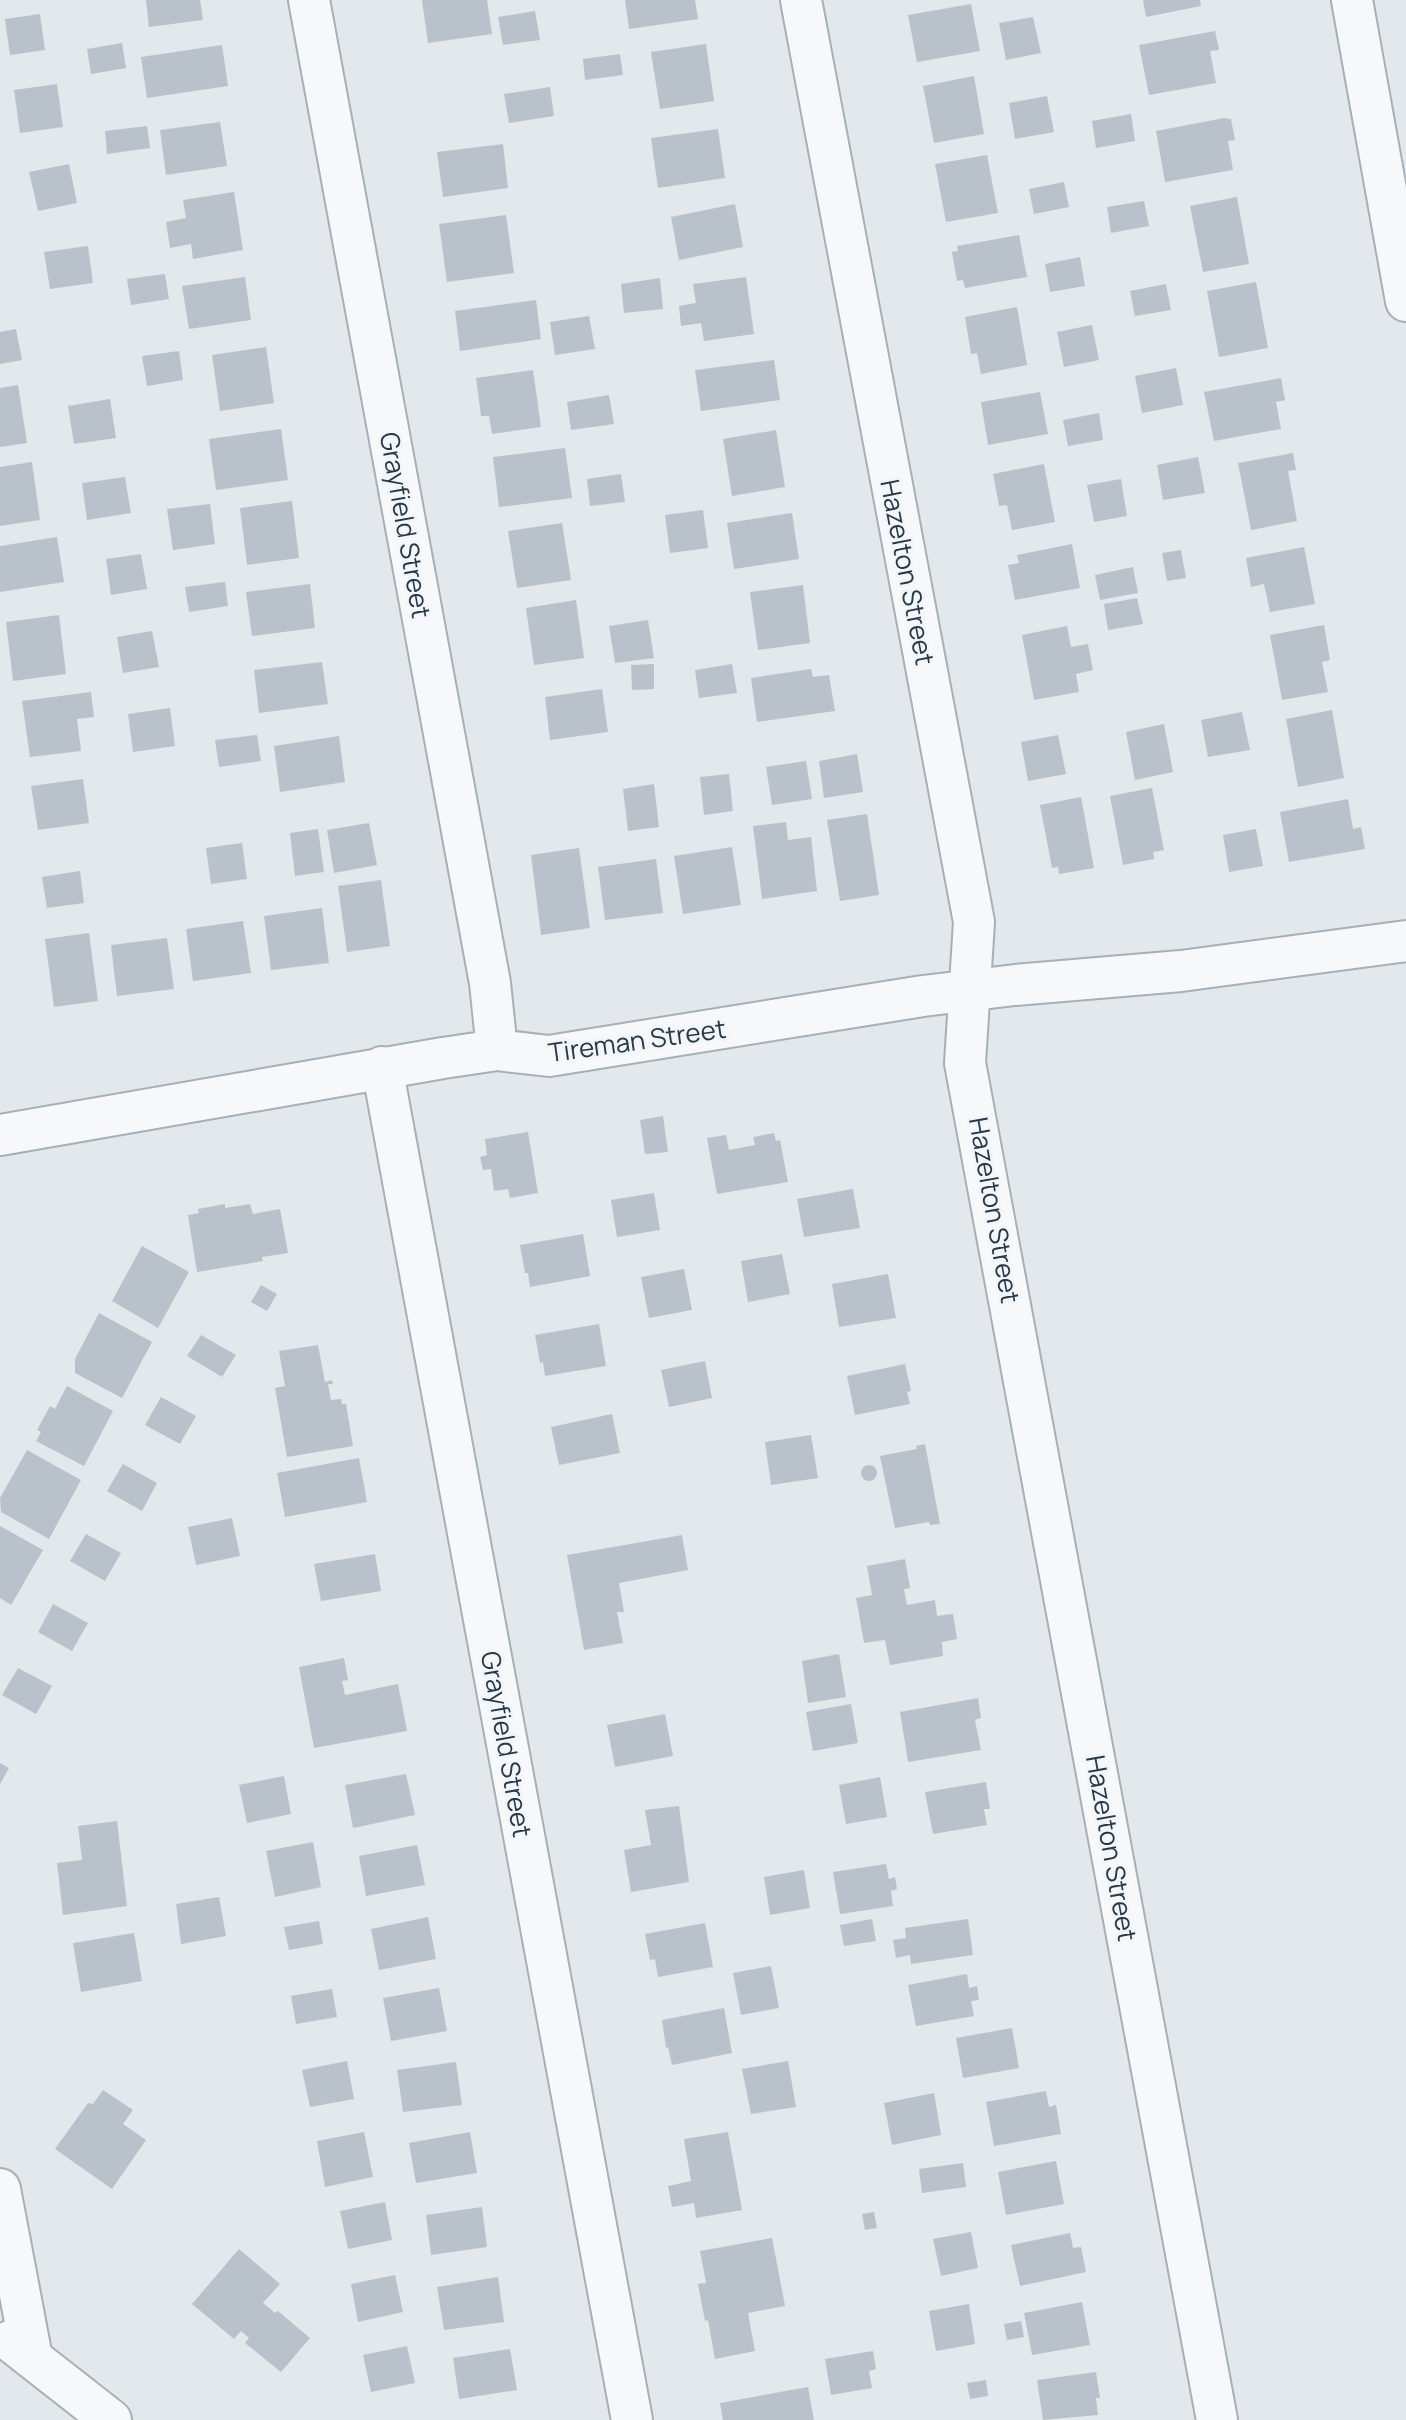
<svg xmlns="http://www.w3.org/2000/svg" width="1406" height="2420" font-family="Manrope,sans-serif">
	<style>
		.building { fill: #b9c2cb }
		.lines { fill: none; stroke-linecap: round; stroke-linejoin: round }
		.minor-casing { stroke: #a6b0b7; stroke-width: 44 }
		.minor { stroke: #f6f8fa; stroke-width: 40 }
		.labels { text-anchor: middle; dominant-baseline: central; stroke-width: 6; stroke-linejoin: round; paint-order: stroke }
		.street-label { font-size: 26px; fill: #283846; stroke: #f3f6f9 }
	</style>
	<rect width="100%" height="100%" fill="#e2e8ec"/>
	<path class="building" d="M146,0H200L203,20L149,27Z
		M422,0H487L492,34L428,43Z
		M625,0H695L698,19L629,29Z
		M1143,0H1200L1201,6L1146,17Z
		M971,4L980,51L917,62L908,15Z
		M535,11L540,40L503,45L498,17Z
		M40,14L45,50L10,55L5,19Z
		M1033,17L1041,53L1006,60L999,23Z
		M1215,31L1219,50L1210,51L1216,83L1149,95L1139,45Z
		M122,43L126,68L91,74L87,49Z
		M706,44L714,101L660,109L651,52Z
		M222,45L228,86L147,98L141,57Z
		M620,54L623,75L585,80L583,59Z
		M974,76L984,134L934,143L923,86Z
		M57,84L63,127L20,133L14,90Z
		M550,87L554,116L509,123L504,94Z
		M1047,96L1054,132L1015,139L1009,103Z
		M1131,114L1135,141L1096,148L1092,121Z
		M1224,118L1231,119L1235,140L1228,141L1233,170L1165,182L1156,131Z
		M220,122L227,166L166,175L160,130Z
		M147,126L150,148L107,154L105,131Z
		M718,129L725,178L658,188L651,138Z
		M503,144L508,188L443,197L437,152Z
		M987,155L998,213L946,222L935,164Z
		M69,164L77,203L38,211L29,172Z
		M1064,182L1069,207L1034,214L1029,189Z
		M234,192L243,250L193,259L191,244L170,248L166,222L186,218L183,200Z
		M1237,197L1249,264L1203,272L1190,206Z
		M1144,201L1149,226L1111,233L1107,207Z
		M735,204L743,247L679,260L671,217Z
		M506,215L514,273L447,282L439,224Z
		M1019,235L1027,277L965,288L963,280L957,281L952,252L958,251L957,246Z
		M88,246L93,283L50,289L44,252Z
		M1080,257L1085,286L1050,292L1045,264Z
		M165,274L169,299L131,305L127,279Z
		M245,277L251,320L189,329L182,286Z
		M746,277L754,334L704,341L701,323L681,326L679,306L696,303L693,284Z
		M660,278L663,309L624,313L621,284Z
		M1256,282L1268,348L1219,357L1207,291Z
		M1166,284L1171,310L1135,316L1130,291Z
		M536,300L541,339L460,351L455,311Z
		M1017,307L1027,365L981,374L977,353L971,354L965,317Z
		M589,316L595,349L555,355L550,322Z
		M1092,325L1099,360L1064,367L1057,332Z
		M16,329L22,360L0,364V332Z
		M266,347L274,403L220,411L212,355Z
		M179,351L183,380L147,386L142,356Z
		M774,360L780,400L701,411L695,370Z
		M1176,368L1183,405L1142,413L1135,376Z
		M533,370L541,427L492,434L489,416H481L476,378Z
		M1281,378L1285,400L1276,402L1281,429L1214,441L1204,392Z
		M18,385L27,443L0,447V388Z
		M1040,392L1048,434L988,445L981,402Z
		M609,395L614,424L571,430L567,402Z
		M110,399L116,438L74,444L68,406Z
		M1099,413L1103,440L1068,446L1063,420Z
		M281,429L288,480L216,490L209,439Z
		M776,430L785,487L732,496L723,439Z
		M565,448L572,498L499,507L493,457Z
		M1293,453L1296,470L1288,471L1297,521L1251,530L1238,463Z
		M1198,457L1205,493L1163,500L1157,465Z
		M32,462L40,520L0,526V467Z
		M1044,464L1055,522L1012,530L1007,505L999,506L993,474Z
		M621,474L625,502L590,506L587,479Z
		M125,477L131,513L87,520L82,483Z
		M1121,479L1127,516L1094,522L1087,485Z
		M292,501L299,558L247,565L240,508Z
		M210,504L215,544L173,550L167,509Z
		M703,510L708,548L670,553L665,515Z
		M792,513L799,559L734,569L727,523Z
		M562,523L571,580L517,588L508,531Z
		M57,537L64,582L0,592V546Z
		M1072,544L1080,588L1015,600L1008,565L1019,563L1017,555Z
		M1304,547L1315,604L1270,612L1264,584L1251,587L1246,558Z
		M1181,550L1186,578L1167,581L1162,553Z
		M141,554L147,589L111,595L106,559Z
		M1133,567L1138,593L1100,600L1095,575Z
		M225,582L228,606L189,612L185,587Z
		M310,584L315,628L252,636L246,592Z
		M803,585L810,643L758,650L750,592Z
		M1137,598L1143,624L1108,630L1104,604Z
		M576,600L584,658L534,665L526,608Z
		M59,615L66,674L13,681L6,622Z
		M648,620L654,658L615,663L609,626Z
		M1324,625L1330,660L1322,662L1328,692L1282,700L1270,635Z
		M1067,626L1071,647L1088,644L1093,670L1076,674L1079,692L1034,700L1022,635Z
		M152,631L159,667L123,673L117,637Z
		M322,662L328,704L259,713L254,670Z
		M654,664V689L632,690L631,665Z
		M732,664L737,693L699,698L695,670Z
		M811,669L813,677L829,675L835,711L757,722L751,678Z
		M602,689L608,732L550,740L545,697Z
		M91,692L94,717L77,719L81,751L30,757L22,701Z
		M170,708L175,746L133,752L128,714Z
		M1332,710L1344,778L1298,787L1286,719Z
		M1242,712L1250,750L1208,757L1201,720Z
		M1164,724L1173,772L1135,780L1126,732Z
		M257,735L261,761L219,767L215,740Z
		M1058,735L1066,774L1028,781L1021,742Z
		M339,736L345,782L280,792L274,746Z
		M857,754L863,792L824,798L819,761Z
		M806,761L812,799L772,805L766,767Z
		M729,774L733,811L704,815L700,777Z
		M83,779L89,823L38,830L31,786Z
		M654,784L659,827L628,831L623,789Z
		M1152,788L1164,850L1153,852L1154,859L1123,865L1110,796Z
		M1081,797L1094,868L1059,874L1058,867L1052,868L1040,805Z
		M1348,799L1353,829L1361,827L1365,849L1289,862L1280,812Z
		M867,814L879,895L840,901L827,820Z
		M786,822L788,840L811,837L817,891L762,899L753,826Z
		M369,823L377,865L334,873L327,830Z
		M318,829L324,872L295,876L290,833Z
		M1256,829L1263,866L1229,872L1223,835Z
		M242,843L247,879L211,884L206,848Z
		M732,847L741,905L683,914L674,856Z
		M579,848L590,928L541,935L531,855Z
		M656,859L663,913L605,920L598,867Z
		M80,871L84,903L47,908L42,877Z
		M381,880L390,946L347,952L338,886Z
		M322,908L329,963L271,970L264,916Z
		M243,921L251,973L193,981L186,929Z
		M89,933L98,1001L54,1007L45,939Z
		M167,938L174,989L117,996L111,945Z
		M663,1116L668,1152L645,1154L640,1120Z
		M528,1132L538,1193L510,1198L508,1189L494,1191L491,1169L483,1170L480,1157L487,1155L485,1139Z
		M774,1133L776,1141L780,1140L788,1182L717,1194L707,1138L726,1135L729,1150L755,1145L753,1137Z
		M853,1189L860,1228L804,1237L797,1199Z
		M654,1193L660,1230L617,1237L611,1200Z
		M225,1204V1208L250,1204L253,1214L280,1209L288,1253L262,1257L263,1261L197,1272L188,1215L199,1213L198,1209Z
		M583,1234L590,1276L530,1287L528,1273H525L520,1245Z
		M142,1246L189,1272L158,1328L112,1301Z
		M782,1254L790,1294L748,1302L741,1261Z
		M684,1269L692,1310L649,1318L641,1277Z
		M888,1274L896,1318L839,1327L832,1284Z
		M261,1285L277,1294L267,1311L251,1302Z
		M99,1313L152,1342L122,1398L75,1373V1359Z
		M599,1324L606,1366L545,1376L543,1362L540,1363L535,1335Z
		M201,1335L236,1355L222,1377L187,1356Z
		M318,1345L325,1382L332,1380L333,1384H328L331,1400L341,1399L342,1404H346L353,1446L287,1457L275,1388L285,1386L279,1351Z
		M705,1361L712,1398L669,1407L661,1370Z
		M905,1364L911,1391L907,1392L910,1404L855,1415L847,1376Z
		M67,1386L113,1411L84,1466L36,1441L41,1432L37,1430L50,1406L55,1409Z
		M161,1397L196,1416L180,1444L145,1425Z
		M612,1414L620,1453L559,1465L551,1427Z
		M811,1435L818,1478L771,1485L765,1442Z
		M925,1444L940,1524L930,1525L929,1522L895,1528L880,1456L917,1449L916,1446Z
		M27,1450L81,1480L49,1539L1,1512L0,1498Z
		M359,1458L367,1502L285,1517L277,1473Z
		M123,1464L157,1483L142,1511L107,1491Z
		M861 1473a8 8 0 1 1 16 0a8 8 0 1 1-16 0Z
		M232,1518L240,1556L196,1565L188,1527Z
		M0,1526L43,1550L11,1605L0,1598Z
		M86,1534L121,1553L105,1581L70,1561Z
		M682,1535L688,1570L619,1583L624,1612H617L623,1643L584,1650L567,1555Z
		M375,1554L381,1591L321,1601L314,1564Z
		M905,1559L910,1588L904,1589L907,1605L935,1600L937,1616L953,1614L957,1639L942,1642L943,1656L890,1665L885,1640L864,1643L856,1598L872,1595L867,1566Z
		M53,1604L88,1623L72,1651L38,1632Z
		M839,1654L846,1697L808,1703L802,1661Z
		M344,1658L348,1680L342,1681L345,1695L398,1684L407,1731L314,1748L299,1667Z
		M18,1668L52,1686L36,1714L2,1695Z
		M978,1698L981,1718L975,1720L981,1750L908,1762L900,1712Z
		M851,1704L858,1743L813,1751L806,1712Z
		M665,1714L673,1756L615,1767L607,1725Z
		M0,1763L9,1768L0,1784Z
		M406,1774L415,1815L353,1828L345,1785Z
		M284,1776L291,1814L247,1823L239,1785Z
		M880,1777L887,1817L846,1824L839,1785Z
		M986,1782L990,1809H984L987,1825L933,1834L925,1792Z
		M679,1806L689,1882L631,1892L624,1850L651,1845L645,1810Z
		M117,1821L127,1906L63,1915L57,1863L82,1860L78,1826Z
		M313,1842L321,1887L275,1897L266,1851Z
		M417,1845L425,1885L366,1896L359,1856Z
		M886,1864L889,1879L895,1877L897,1889L891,1891L893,1906L840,1914L833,1872Z
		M804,1870L810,1908L770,1915L764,1877Z
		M219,1897L226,1936L181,1944L176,1904Z
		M428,1917L436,1959L379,1970L371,1929Z
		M872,1919L876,1941L844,1946L840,1925Z
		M968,1919L973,1955L911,1964L910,1955L896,1958L893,1940L906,1938L905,1928Z
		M319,1921L323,1944L289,1950L284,1927Z
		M705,1923L713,1967L658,1977L655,1959L650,1960L645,1934Z
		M134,1933L142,1981L81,1992L73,1943Z
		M771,1966L779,2008L741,2015L733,1973Z
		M967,1974L969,1988L977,1986L979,2000L971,2001L974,2016L916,2026L908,1985Z
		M439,1988L447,2031L391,2041L383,1998Z
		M332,1989L337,2017L296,2024L291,1996Z
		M724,2008L732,2053L672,2065L668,2047L666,2048L662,2020Z
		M1012,2028L1019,2068L963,2078L956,2038Z
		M347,2061L354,2099L310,2107L302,2070Z
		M788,2061L796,2107L751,2114L742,2069Z
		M456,2062L462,2105L403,2112L397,2070Z
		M103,2090L133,2110L123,2124L146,2140L112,2189L55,2149L88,2103L93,2104Z
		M1046,2091L1049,2107L1056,2105L1061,2134L994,2146L986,2102Z
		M934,2093L941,2135L892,2145L884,2103Z
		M364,2132L373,2177L325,2187L317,2141Z
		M470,2132L477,2173L416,2183L409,2143Z
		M728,2132L742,2210L696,2218L694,2203L672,2207L668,2186L691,2181L684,2139Z
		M1056,2161L1064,2204L1006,2215L998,2172Z
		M963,2163L966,2187L922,2193L919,2169Z
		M385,2202L392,2240L348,2249L340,2211Z
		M482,2207L487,2247L431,2255L426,2215Z
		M874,2212L877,2228L865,2230L862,2214Z
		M971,2232L978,2268L941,2276L933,2239Z
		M1070,2233L1073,2248L1081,2247L1086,2272L1020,2286L1011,2245Z
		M772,2238L785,2306L748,2313L755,2351L715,2359L708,2320L705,2321L698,2284L706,2283L700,2251Z
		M239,2249L280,2284L263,2303L275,2313L278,2311L310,2338L281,2372L245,2343L249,2338L241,2331L234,2339L192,2304Z
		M395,2275L403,2312L358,2322L351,2284Z
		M498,2277L504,2322L444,2330L437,2287Z
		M1082,2302L1090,2345L1032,2355L1024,2313Z
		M969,2304L975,2344L936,2351L929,2311Z
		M1021,2321L1024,2337L1007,2340L1004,2324Z
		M407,2346L415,2383L371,2392L363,2355Z
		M510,2349L517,2390L459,2399L453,2358Z
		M873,2351L876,2369L869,2371L872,2388L831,2395L825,2359Z
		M1096,2372L1100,2398H1096L1098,2415L1043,2420L1037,2380Z
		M986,2380L988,2396L970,2399L967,2383Z
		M808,2387L814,2420H723L720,2403Z"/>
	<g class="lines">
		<g class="minor-casing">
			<path id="minor" d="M309,0L490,983L497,1050
				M801,0L974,922L965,1063L1217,2420
				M1352,0L1406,301
				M382,1067L632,2420
				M0,1135L443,1058L497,1050L549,1056L923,996L1015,985L1181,971L1406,941
				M0,2189L32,2358
				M10,2341L111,2420"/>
		</g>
		<use href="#minor" class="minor"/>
	</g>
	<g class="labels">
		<g class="street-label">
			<text transform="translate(406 525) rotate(80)">Grayfield Street</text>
			<text transform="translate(908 572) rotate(79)">Hazelton Street</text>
			<text transform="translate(637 1040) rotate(-8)">Tireman Street</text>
			<text transform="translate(995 1210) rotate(80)">Hazelton Street</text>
			<text transform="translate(507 1744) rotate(80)">Grayfield Street</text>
			<text transform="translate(1112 1848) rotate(80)">Hazelton Street</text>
		</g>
	</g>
</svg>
